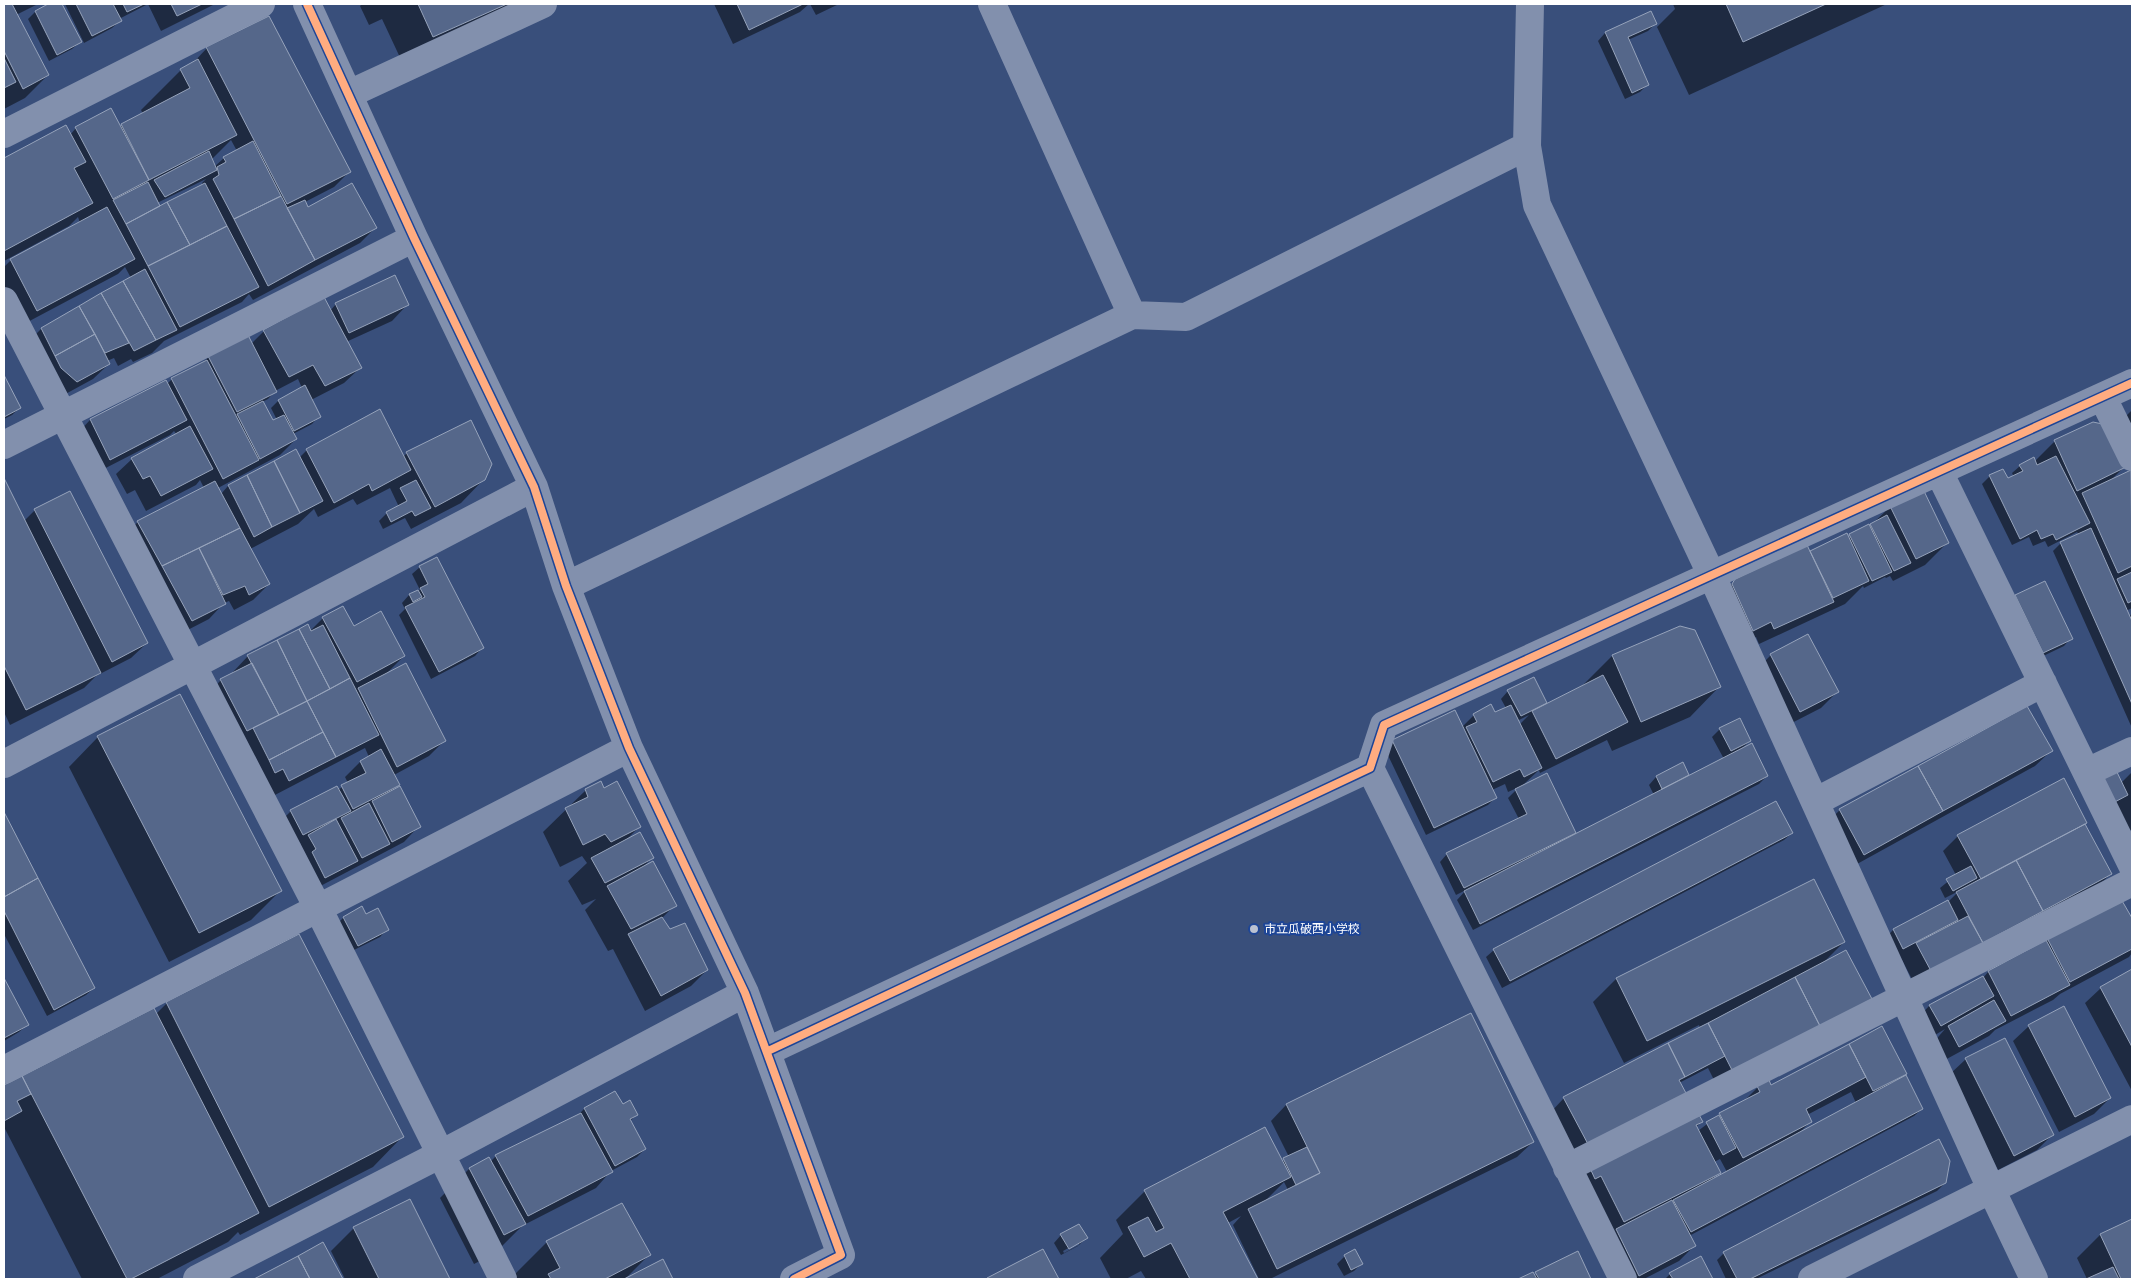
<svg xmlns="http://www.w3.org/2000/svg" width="2136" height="1283" font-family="'Archivo Narrow','Noto Sans JP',sans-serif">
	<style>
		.shadow { fill: #0007; fill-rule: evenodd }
		.building { fill: #55678a; stroke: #96a3bb }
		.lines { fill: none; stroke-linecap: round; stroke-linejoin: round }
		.minor { stroke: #8290ad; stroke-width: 28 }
		.cycleway-casing { stroke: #1d4597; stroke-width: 11 }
		.cycleway { stroke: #ffac80; stroke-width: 8 }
		.poi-dot { fill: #bac1d1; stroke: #1d4597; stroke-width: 2 }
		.labels { text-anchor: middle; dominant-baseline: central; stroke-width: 4; stroke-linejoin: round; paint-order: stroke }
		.poi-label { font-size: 12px; fill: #fff; stroke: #1d4597; text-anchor: start }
	</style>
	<rect width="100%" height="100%" fill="#394f7b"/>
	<path class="shadow" d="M4,4H38L16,15L48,75L25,98L4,109Z
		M51,4H61L80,42L72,49L49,61L28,19L35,12Z
		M65,4H215L161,31L148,4L119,19L120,21L112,28L84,43Z
		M362,4H540L404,66L382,19L369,25L360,6Z
		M714,4H809L800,12L733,44Z
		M810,4H839L816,15Z
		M1673,4H1887L1689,95L1657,27L1675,9Z
		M1650,12L1656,23L1648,31L1628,40L1648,84L1640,92L1625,99L1598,41L1605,33Z
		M207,48L349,172L334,187L305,202L308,208L375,228L360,243L253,300L249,294L242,302L164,341L152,353L133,362L131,359L118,366L114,358L107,361L109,364L93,379L60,397L26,344L41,329L131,278L125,267L118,274L22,325L4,292V267L11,260L80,223L78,217L69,226L4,261V160L65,126L70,135L76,128L120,127L143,114L141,110L181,70L192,64ZM231,140L237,151L224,158L214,167L211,160ZM206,179L202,183L203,185L160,207L157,203Z
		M336,304L407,305L392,321L346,342L360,368L344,383L311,400L319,416L312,424L293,434L296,439L280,455L218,488L221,494L228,486L296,451L299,458L307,450L403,457L407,453L484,479L461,503L411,529L405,518L383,529L379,521L387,513L399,507L390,488L357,505L353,499L318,517L314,509L298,524L250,549L269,584L253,600L234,610L229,601L224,603L209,619L176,636L122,537L138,522L204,488L200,480L196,485L146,511L135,490L127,494L116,474L132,459L177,435L174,431L170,435L94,474L75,436L90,420L166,382L167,384L172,379L201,364L209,357L251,344L264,331L330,311ZM298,379L302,388L278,401L271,408L277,420L273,422L262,402L268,399L275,391Z
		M4,378L19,408L12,415L4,419Z
		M2132,410V455L2126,416Z
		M2055,441L2124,467L2110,481L2130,472L2132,477V608L2126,611L2129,617L2132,613V728L2053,551L2061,543L2079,535L2077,532L2048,547L2045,541L2033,546L2029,537L2012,545L1982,484L1990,476L2007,480L2014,477L2012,473L2020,466L2034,462Z
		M4,481L24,521L35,510L147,643L131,658L96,676L84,688L10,725L4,712Z
		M1890,507L1948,542L1925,565L1893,581L1890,576L1886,578L1885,577L1864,588L1863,586L1845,604L1759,644L1756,637L1738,645L1720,596L1736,580L1848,538L1869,527Z
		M420,567L482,648L475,656L431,679L399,615L405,609L402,603L409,595L420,590L412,574Z
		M2016,596L2071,638L2064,646L2035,660L2008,604Z
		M323,618L353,628L404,656L386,674L445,740L429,756L394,775L399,784L392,791L419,826L404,842L309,892L293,851L301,843L287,850L275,827L291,811L338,790L348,783L345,777L360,762L369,757L365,748L273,796L206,696L221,680L234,674L233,672L248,656L310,631Z
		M1771,655L1837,692L1821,708L1784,727L1755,671Z
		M1612,656L1719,687L1690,717L1612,751L1607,740L1540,773L1539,770L1522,786L1546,775L1576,835L1654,795L1649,785L1656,777L1682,764L1688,777L1724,759L1712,737L1720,729L1750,741L1741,749L1767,776L1759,784L1473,930L1457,900L1466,890L1456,895L1440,862L1447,854L1519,819L1508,798L1519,787L1508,792L1505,784L1492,790L1496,797L1488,805L1426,835L1385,749L1393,742L1462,727L1474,715L1494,714L1506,708L1501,699L1508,691L1545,703L1541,707L1583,685ZM1529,715L1519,725L1517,721Z
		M98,737L280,891L251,920L169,962L69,767Z
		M2051,751L2035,766L1848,869L1824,825L1840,810Z
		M2132,772V829L2129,831L2115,804L2121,783Z
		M604,789L639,827L625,841L652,858L642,868L675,905L662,918L670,930L707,970L691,986L645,1011L613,949L608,951L585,910L596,899L582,905L568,881L587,863L582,856L560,867L543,832L586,790Z
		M4,814L94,988L86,995L47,1016L4,934Z
		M2084,824L2110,874L2095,890L1915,985L1902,960L1871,953L1893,930L1948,902L1959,891L1945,898L1940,888L1956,875L1943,851L1958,836Z
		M1792,833L1784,840L1502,988L1486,957L1494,950Z
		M1813,881L1844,942L1822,964L1717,1086L1708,1068L1679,1083L1573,1160L1549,1114L1564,1098L1700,1028L1699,1025L1624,1063L1593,1002L1616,979Z
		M2121,900L2132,920V953L2129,957L2060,994L2053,1000L1995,1030L1989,1036L1943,1061L1933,1043L1945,1029L1925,1041L1914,1022L1929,1006L1983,978L1988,972L2048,939Z
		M361,908L366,916L387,929L380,937L350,952L336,925L343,918Z
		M2132,971V1091L2085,1003L2101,988Z
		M4,980L27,1025L19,1032L4,1041Z
		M167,1003L402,1137L373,1167L240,1235L238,1232L228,1242L157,1279H82L4,1127V1087L153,1010L156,1014Z
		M1470,1015L1533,1142L1517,1157L1270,1279H1259L1233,1225L1241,1216L1228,1223L1257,1279H1146L1141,1271L1126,1279H1111L1100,1258L1123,1234L1116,1220L1145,1191L1282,1162L1289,1157L1271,1121L1286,1105ZM1284,1182L1288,1190L1266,1200Z
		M2029,1026L2110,1098L2094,1114L2059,1132L2013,1041Z
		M1881,1028L1905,1073L1898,1080L1922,1109L1914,1116L1689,1236L1694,1246L1679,1261L1644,1279H1618L1574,1182L1589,1167L1701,1122L1696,1127L1698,1131L1720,1114L1744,1101L1758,1087H1771ZM1851,1092L1856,1103L1799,1133L1811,1121L1807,1115ZM1720,1159L1727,1172L1712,1180L1719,1172L1714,1162Z
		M1966,1059L2052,1135L2037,1150L1998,1170L1950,1074Z
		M615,1093L622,1106L636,1115L630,1121L645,1149L637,1157L611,1171L596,1188L522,1226L495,1253L474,1264L440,1198L469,1169L490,1162L496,1156L577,1116L584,1109Z
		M1945,1183L1937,1191L1756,1279H1726L1717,1260L1724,1253Z
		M409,1201L448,1279H345L331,1251L354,1228Z
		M2132,1220V1279H2087L2077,1258L2100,1235Z
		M1061,1235L1086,1238L1078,1246L1061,1255L1054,1243ZM1079,1242V1245L1064,1253L1063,1251Z
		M547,1242L649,1255L625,1279H510Z
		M323,1244L342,1279H256Z
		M1043,1250L1058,1279H988Z
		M1577,1253L1590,1279H1521L1533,1273L1534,1276Z
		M1345,1256L1361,1264L1354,1271L1344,1276L1337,1264Z
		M1701,1258L1712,1279H1665L1670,1274Z"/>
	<path class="building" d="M4,4H12L49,75L23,89L4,51Z
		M48,4H62L82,42L57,55L35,11Z
		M76,4H113L122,21L92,36Z
		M123,4H144L127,12Z
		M171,4H202L177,16Z
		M418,4H507L433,37Z
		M737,4H803L749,30Z
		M1726,4H1826L1743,42Z
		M1651,11L1657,24L1628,37L1649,85L1632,93L1605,32Z
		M269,16L351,172L287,204L206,47Z
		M4,58L16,82L4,88Z
		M198,59L237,135L149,180L121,124L190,88L180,69Z
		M111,108L149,180L113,199L75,127Z
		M66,125L86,162L74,168L93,203L4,251V158Z
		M253,141L281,196L234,219L213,179L219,175L217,167L226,162L223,157Z
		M209,151L217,170L165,197L154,180Z
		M148,182L160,206L126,224L113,200Z
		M205,183L227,226L190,245L167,202Z
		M352,183L377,228L315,260L287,208L305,200L308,207Z
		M281,196L315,260L268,286L234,219Z
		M167,202L190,245L148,266L126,224Z
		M107,207L135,259L37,311L10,259Z
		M227,226L259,287L180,327L148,266Z
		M145,269L177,330L156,340L123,281Z
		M395,275L409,305L349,333L335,303Z
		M123,281L156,340L134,351L101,293Z
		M101,293L129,343L105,353L79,306Z
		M324,297L362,368L325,386L313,365L289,377L263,330Z
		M79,306L95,334L55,356L41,328Z
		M95,334L110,364L77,382L61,368L55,356Z
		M248,335L277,392L237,412L208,356Z
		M207,360L259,460L223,479L171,378Z
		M4,375L21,408L4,417Z
		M166,380L187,420L110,460L90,419Z
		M305,385L321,417L294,431L278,400Z
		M263,401L273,420L284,415L297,439L260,459L237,414Z
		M380,409L411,470L372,491L369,484L334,503L306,449Z
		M471,420L492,464L485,480L435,507L406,452Z
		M2093,422L2107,425L2126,467L2077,491L2054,440Z
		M190,426L213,469L161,496L150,476L143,479L131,458Z
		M296,449L323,501L300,513L274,461Z
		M2056,456L2090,523L2056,540L2053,534L2041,539L2037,530L2020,539L1989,475L2003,469L2008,478L2023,471L2019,465L2034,457L2037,465Z
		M274,461L300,513L272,527L247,475Z
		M2131,470L2132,566L2118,573L2082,493Z
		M247,475L272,527L254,537L228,485Z
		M4,478L101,673L26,710L4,666Z
		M416,480L431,508L415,516L412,511L391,522L386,512L407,501L400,488Z
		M215,481L240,528L162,566L137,521Z
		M1923,489L1949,543L1916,559L1890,506Z
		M70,491L148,643L112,662L34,509Z
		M1887,515L1911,563L1894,571L1870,524Z
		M1869,524L1892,572L1872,581L1849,534Z
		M240,528L270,584L249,595L245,586L223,595L199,548Z
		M2091,528L2132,621V704L2060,542Z
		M1847,533L1869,581L1833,598L1810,551Z
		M1807,545L1834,602L1774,629L1771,622L1753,631L1732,584L1735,579Z
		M199,548L226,604L192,621L162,566Z
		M437,557L484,648L439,672L405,607L425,597L420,588L428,584L419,566Z
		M2132,572V601L2128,603L2117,579Z
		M2045,581L2073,639L2043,653L2015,595Z
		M418,590L422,597L413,602L409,594Z
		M343,606L354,626L381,611L405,656L357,682L322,617Z
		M308,624L311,631L323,625L350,678L330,689L299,629Z
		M1680,626L1695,630L1721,687L1641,722L1612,655Z
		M299,629L330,689L307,701L277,640Z
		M1808,634L1839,692L1800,712L1770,654Z
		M277,640L307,701L279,715L247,655Z
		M252,663L279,715L247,731L220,679Z
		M406,663L446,741L397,767L358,688Z
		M1603,675L1628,722L1556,759L1532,711Z
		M1534,677L1547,703L1521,716L1507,690Z
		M350,678L379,735L336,757L307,701Z
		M180,694L282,891L199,933L97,736Z
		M307,701L323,732L269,760L253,728Z
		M1491,704L1495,712L1511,705L1542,768L1524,777L1520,769L1493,782L1466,727L1477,722L1473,714Z
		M2027,706L2053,751L1943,811L1918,766Z
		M1455,710L1497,798L1434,828L1392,740Z
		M1740,718L1751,741L1731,751L1719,728Z
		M323,732L336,757L289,781L283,769L275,773L269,760Z
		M1752,743L1768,776L1480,924L1464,891Z
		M381,749L400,785L353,809L341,785L366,773L360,761Z
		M1683,762L1689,775L1662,789L1656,776Z
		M1918,766L1943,811L1864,855L1839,809Z
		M2115,768L2128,795L2111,804L2098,777Z
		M1547,773L1576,833L1464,888L1446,853L1527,814L1515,789Z
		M2064,778L2087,823L1981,879L1957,835Z
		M601,781L604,788L617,781L641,827L611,842L605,834L583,845L565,808L588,797L585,789Z
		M337,786L351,811L303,835L290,810Z
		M400,786L421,827L392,842L372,801Z
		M1776,801L1793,833L1510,981L1493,949Z
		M369,803L390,844L362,858L341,818Z
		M4,812L38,878L4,897Z
		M336,819L358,861L325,878L312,852L316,849L308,835Z
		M2085,824L2112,874L2043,911L2016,860Z
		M640,832L654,858L605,883L591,858Z
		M2016,860L2043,911L1983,943L1956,892Z
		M653,861L677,906L631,929L607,886Z
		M1971,866L1977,878L1953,891L1946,879Z
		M38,878L95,988L54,1010L4,911V897Z
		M1814,879L1845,942L1647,1041L1616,978Z
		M2121,899L2132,918V949L2070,982L2047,938Z
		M1948,900L1958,920L1903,949L1893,929Z
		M362,906L366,914L378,908L389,930L358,946L343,917Z
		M1968,916L1983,943L1931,971L1916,943Z
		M662,917L670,929L685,923L708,970L661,996L628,934Z
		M299,934L404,1137L269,1207L166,1002Z
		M2046,940L2070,985L2011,1016L1988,971Z
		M1846,950L1872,999L1820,1026L1795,977Z
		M2132,969V1047L2100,987Z
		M1983,976L1994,996L1941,1026L1929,1005Z
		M1795,977L1820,1026L1733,1072L1708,1023Z
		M4,978L29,1025L4,1038Z
		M1994,1000L2006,1021L1959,1047L1948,1026Z
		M2064,1006L2111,1098L2075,1117L2028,1025Z
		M154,1008L259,1213L131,1279H127L22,1076Z
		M1471,1013L1534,1142L1277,1269L1248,1209L1320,1173L1286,1104Z
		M1708,1023L1725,1056L1685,1077L1668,1043Z
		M1882,1026L1907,1074L1873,1091L1849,1044Z
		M2005,1038L2054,1135L2014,1156L1965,1058Z
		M1668,1043L1685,1077L1679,1080L1687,1095L1589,1146L1563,1097Z
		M1849,1044L1866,1077L1806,1109L1812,1122L1743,1158L1719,1113L1760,1092L1757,1086L1769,1080L1771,1085Z
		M1906,1075L1923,1109L1691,1232L1673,1200Z
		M22,1076L31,1094L17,1101L22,1111L4,1121V1085Z
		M615,1091L623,1104L630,1100L638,1115L630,1119L646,1149L615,1166L584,1108Z
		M1697,1111L1703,1122L1696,1125L1721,1173L1624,1222L1601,1176L1595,1179L1589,1166Z
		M581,1113L613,1172L528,1216L495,1155Z
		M1719,1115L1736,1148L1723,1155L1706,1122Z
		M1265,1127L1291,1177L1223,1212L1258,1279H1190L1171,1243L1144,1257L1128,1227L1148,1217L1156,1232L1164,1228L1144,1190Z
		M1939,1139L1950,1161L1946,1183L1750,1279H1737L1723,1252Z
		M1307,1147L1320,1173L1296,1185L1283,1158Z
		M489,1157L526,1224L504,1235L469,1168Z
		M410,1199L450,1279H379L353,1227Z
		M1672,1200L1696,1246L1639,1276L1616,1229Z
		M622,1203L651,1255L605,1279H551L548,1274L560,1268L546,1241Z
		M2132,1219V1279H2121L2100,1234Z
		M1079,1224L1088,1238L1069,1249L1060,1234Z
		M323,1242L343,1279H310L298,1256Z
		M1043,1249L1059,1279H988L987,1278Z
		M1355,1249L1363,1264L1351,1270L1344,1255Z
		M1578,1251L1591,1279H1539L1535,1272Z
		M298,1256L310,1279H254Z
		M1701,1256L1713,1279H1673L1669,1273Z
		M663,1259L673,1279H624Z
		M2113,1267L2119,1279H2086Z
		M1533,1272L1537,1279H1518Z"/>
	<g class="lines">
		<path class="minor" d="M307,4L414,238L534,487L566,586L629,748L745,993L841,1255L794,1279
			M992,4L1132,315
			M1530,4L1527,146L1537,205L1712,576L1992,1191L2034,1279
			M349,94L543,4
			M4,134L261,4
			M4,301L318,908L503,1279
			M2103,398L2132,457
			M4,445L414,238
			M1939,472L2132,865
			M566,586L1132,315L1186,317L1527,146
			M4,764L534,487
			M1370,768L1623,1279
			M2087,772L2132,751
			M1815,802L2043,683
			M768,1051L1370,768L1384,725L2132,383
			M4,1070L629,748
			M1567,1168L2132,882
			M197,1279L441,1154L745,993
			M1812,1279L2132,1119"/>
		<g class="cycleway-casing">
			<path id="cycleway" d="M307,4L414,238L534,487L566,586L629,748L745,993L841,1255L794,1279
				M768,1051L1370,768L1384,725L2132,383"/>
		</g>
		<use href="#cycleway" class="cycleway"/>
	</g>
	<circle class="poi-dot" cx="1254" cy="929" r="5"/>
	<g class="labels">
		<g class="poi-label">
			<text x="1264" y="929">市立瓜破西小学校</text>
		</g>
	</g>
	<rect width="2136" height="1283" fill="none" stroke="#ffffff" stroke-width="10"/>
</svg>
